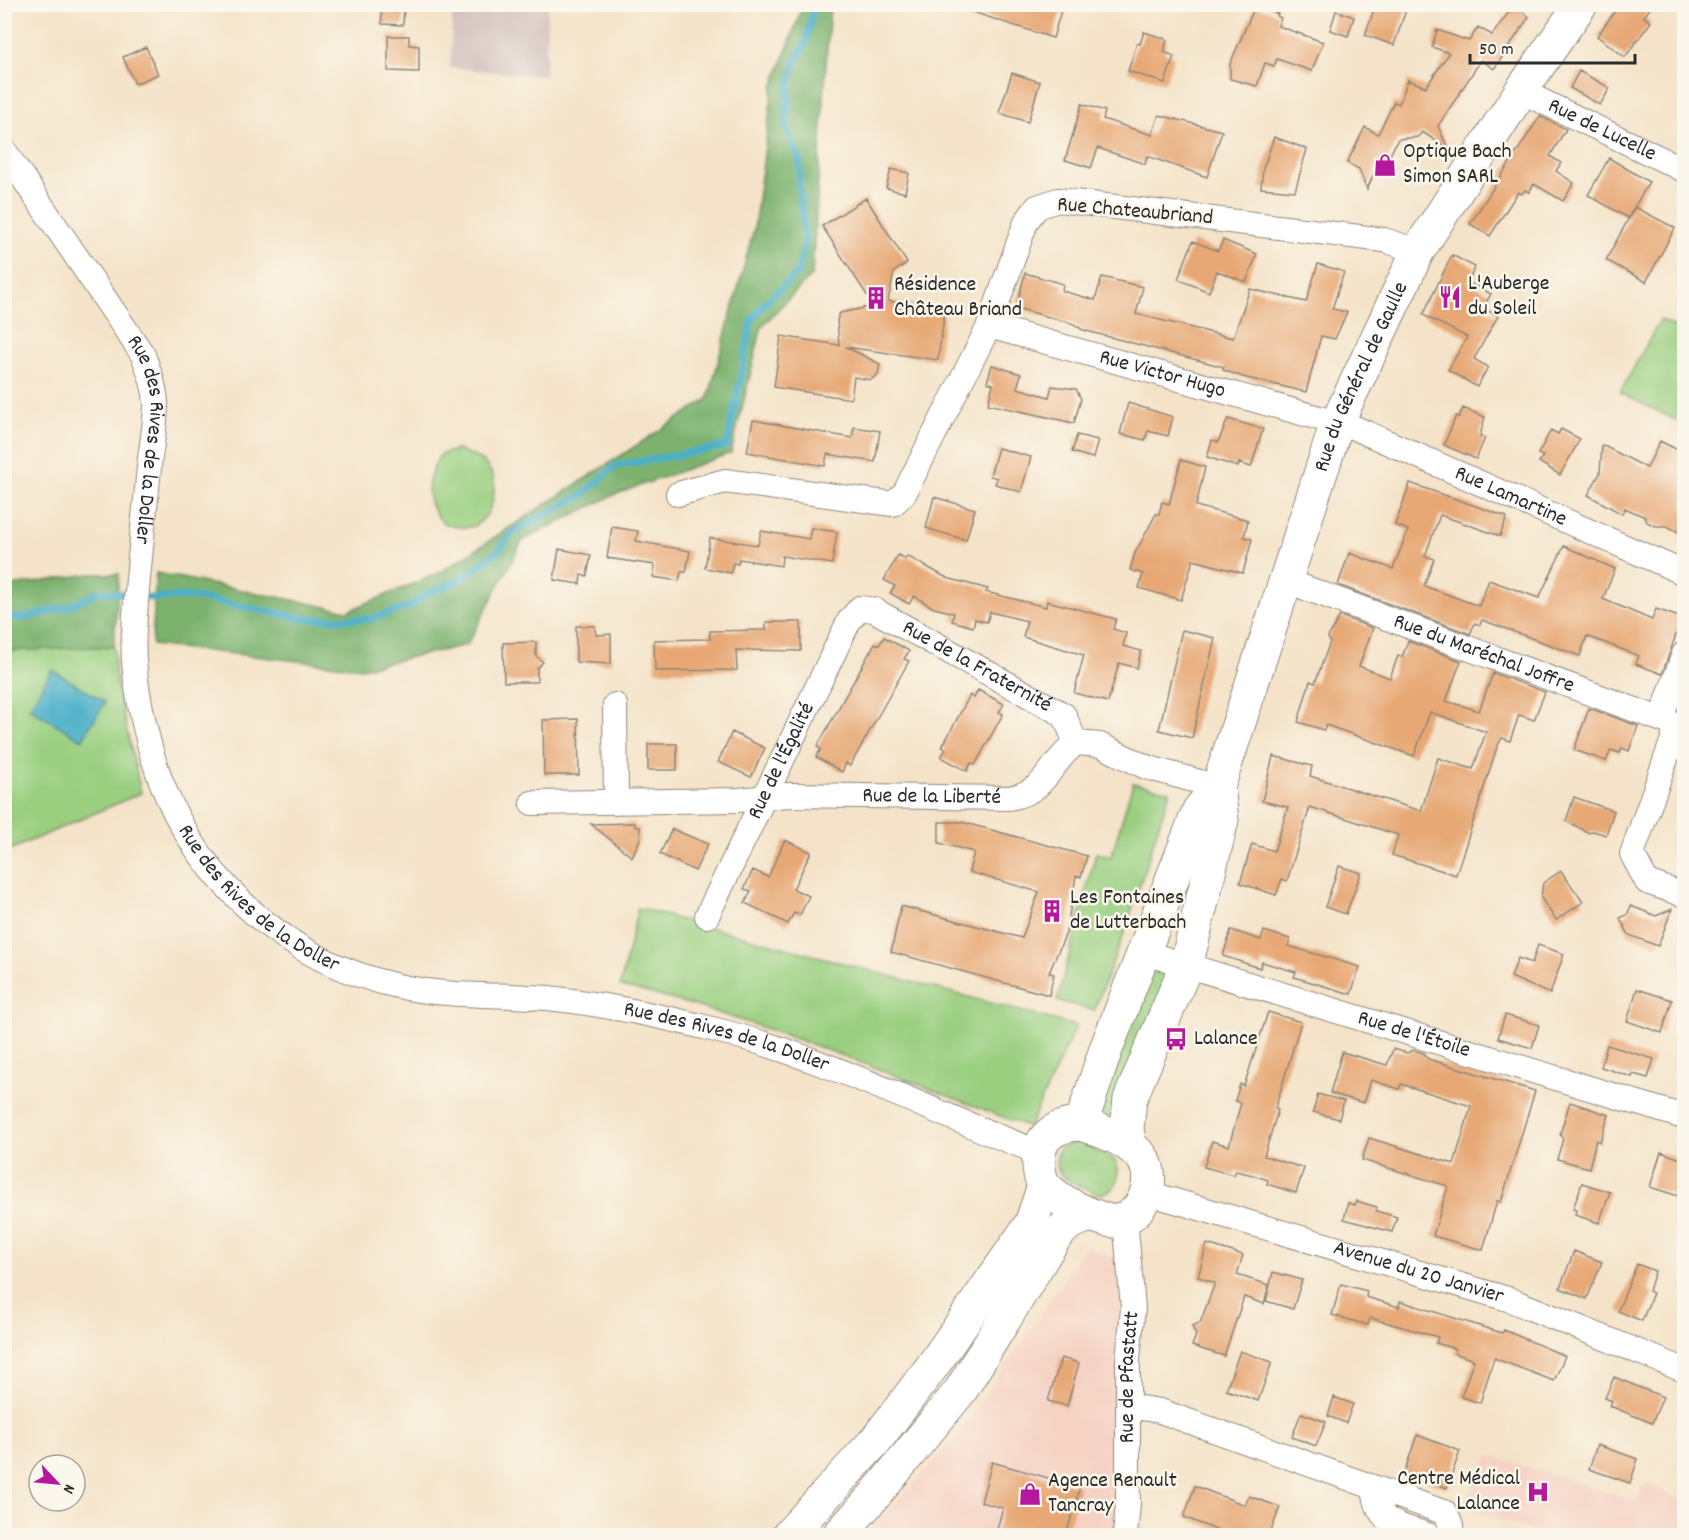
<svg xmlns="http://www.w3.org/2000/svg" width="1689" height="1540" font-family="Dekko,sans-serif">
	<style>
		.built { fill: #f5d2c3 }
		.industrial { fill: #d1bfbd }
		.green { fill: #9acf80; stroke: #627d56; stroke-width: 1.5 }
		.forest { fill: #7bb26e; stroke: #536e4c; stroke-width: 1.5 }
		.water { fill: #49afc8; stroke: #3a6d7a; stroke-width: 1.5 }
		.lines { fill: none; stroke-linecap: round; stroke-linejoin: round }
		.stream { stroke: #49afc8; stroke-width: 7 }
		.building { fill: #e7a874 }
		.street-casing { stroke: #90877a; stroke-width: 26 }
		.secondary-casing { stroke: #90877a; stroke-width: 35 }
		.street { stroke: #fff; stroke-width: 24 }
		.secondary { stroke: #fff; stroke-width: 33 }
		.labels { text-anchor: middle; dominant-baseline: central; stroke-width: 5; stroke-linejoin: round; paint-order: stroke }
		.street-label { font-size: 22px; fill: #2b2b2b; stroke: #fbf7ec }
		.poi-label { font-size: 22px; fill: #2b2b2b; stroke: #fbf7ec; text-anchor: start }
	</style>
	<rect width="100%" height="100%" fill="#fbf7ec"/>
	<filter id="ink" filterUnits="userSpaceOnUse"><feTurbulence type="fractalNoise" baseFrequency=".0167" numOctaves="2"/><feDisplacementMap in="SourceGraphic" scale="12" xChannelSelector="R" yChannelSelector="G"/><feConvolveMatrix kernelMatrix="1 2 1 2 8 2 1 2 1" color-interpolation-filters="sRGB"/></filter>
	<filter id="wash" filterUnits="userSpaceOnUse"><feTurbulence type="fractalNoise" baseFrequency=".008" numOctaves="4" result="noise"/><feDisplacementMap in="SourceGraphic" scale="24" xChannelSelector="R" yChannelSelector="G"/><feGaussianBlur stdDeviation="1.35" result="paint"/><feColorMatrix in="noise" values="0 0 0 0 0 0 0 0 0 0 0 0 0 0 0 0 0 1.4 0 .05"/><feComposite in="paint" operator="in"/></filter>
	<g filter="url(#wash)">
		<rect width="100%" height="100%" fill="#f4e3c8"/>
		<path class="built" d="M1086,1247L1121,1259V1520L1118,1535L864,1536L956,1438Z
			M1489,1455L1636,1501L1645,1483L1684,1501V1535H1543L1463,1506Z"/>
		<path class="industrial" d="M453,5H548L545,76L450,68Z"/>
		<path class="green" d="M1660,320L1684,331V424L1620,393Z
			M457,450C470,454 485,459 491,472C500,490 490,522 470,527C461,529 452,526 443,523C422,501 425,478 441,454Z
			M114,646L116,682L141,793L5,852L4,651Z
			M1133,783L1170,791L1126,928L1094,1010L1057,1001L1096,853L1111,857Z
			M638,908L1076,1026L1029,1127C894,1076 760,1019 620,986Z
			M1151,966L1175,973L1120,1128L1095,1114Z
			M1077,1141L1116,1161C1121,1177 1118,1193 1098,1194C1076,1183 1047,1179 1059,1149Z"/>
		<path class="forest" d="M803,5H830L812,275L762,326L731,453L614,495L523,540L467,645L362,668L152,645L156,573L348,611L441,572L708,399L754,229L773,87Z
			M90,574H119L114,646L5,651V587Z"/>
		<path class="water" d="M52,670L105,702L82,740L29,708Z"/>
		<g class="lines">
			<path class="stream" d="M4,617L25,618L73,605L99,591L152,598L194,597L306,619H371L411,606L428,593L456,582L496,553L514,531L583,495L615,466L727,446L752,320L763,305L798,272L805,242L799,185L800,160L786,127L789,85L796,61L806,43L814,4"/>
		</g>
		<g id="blocks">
			<path class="building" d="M381,4H404L403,25L382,24Z
				M961,4H1063L1053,38L960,8Z
				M1376,4H1408L1394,45L1365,35Z
				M1620,4H1653L1644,17L1651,22L1625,57L1597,36Z
				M1514,5L1529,17L1494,69L1481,60L1438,126L1448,148L1422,132L1418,137L1398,139L1383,169L1377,167L1367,189L1359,169L1347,163L1365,127L1378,134L1394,102L1399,104L1408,80L1426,87L1449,53L1432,47L1437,30L1469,41L1478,27L1492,35Z
				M1255,6L1278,14L1277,16L1281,18L1278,26L1323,42L1312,71L1277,59L1274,66L1265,63L1257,86L1230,79V64Z
				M1336,11L1354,17L1348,36L1330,30Z
				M1144,32L1167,39L1164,52L1174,56L1165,83L1128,71L1137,43L1140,44Z
				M388,36H409V45L419,46V72L388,71Z
				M146,47L158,74L135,84L123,57Z
				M1579,71L1610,88L1600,105L1570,88Z
				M1012,73L1040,82L1028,122L999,113Z
				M1082,104L1105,111L1103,119L1152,135L1159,115L1222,131L1207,177L1147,156L1145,164L1098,148L1091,168L1065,160Z
				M1540,116L1566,129L1550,156L1561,163L1556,171L1574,183L1563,201L1534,184L1529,192L1525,190L1522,194L1518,192L1490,236L1470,224Z
				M1274,137L1307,149L1295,191L1261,188L1263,169Z
				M1609,158L1649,182L1628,218L1588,195Z
				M891,169L909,173L905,193L886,188Z
				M866,198L907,263L894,272L888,301L945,310L938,360L846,347L880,364L878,374L871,380L854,377L851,399L774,387L781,336L839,345L837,320L840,313L874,306L822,226Z
				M1635,207L1675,228L1646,282L1606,260Z
				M1223,240L1257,254L1246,282L1217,271L1209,292L1178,279L1193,241L1218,251Z
				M1452,255L1475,267L1468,282L1491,294L1483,308L1498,316L1474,359L1488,367L1477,387L1448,370L1467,337L1423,315Z
				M1318,264L1344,272L1332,309L1347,312L1335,339L1321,336L1306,392L1243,377L1223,370L1224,367L1083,330L1071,323L1016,308L1025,273L1063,284L1062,291L1095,300L1102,277L1143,287L1136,314L1233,338L1250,289L1306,302Z
				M992,365L1021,374L1017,388L1049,397L1052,386L1076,389L1081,399L1074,423L988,404L993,384L987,382Z
				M1128,403L1173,417L1168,436L1148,431L1145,440L1120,434Z
				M1463,408L1485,417L1480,436L1485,438L1476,459L1444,445L1456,416L1459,417Z
				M1228,419L1263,429L1251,467L1239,463L1238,467L1207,457L1212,440L1218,442Z
				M753,420L852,438L854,427L880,431L875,462L827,454L825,466L747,452Z
				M1561,429L1580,439L1560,475L1539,462L1543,456L1538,454L1551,430L1558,434Z
				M1077,435L1098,440L1093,458L1072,452Z
				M1660,441L1684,453V535L1667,526H1655L1647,522L1645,517L1625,508L1622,514L1588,495L1600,473L1602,445L1647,468Z
				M998,448L1031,457L1021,492L995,484L997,478L990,476Z
				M1181,460L1205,467L1196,506L1248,520L1244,537L1252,539L1243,573L1193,560L1181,600L1139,588L1143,574L1130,570L1135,553L1156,514H1159L1162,502L1169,504Z
				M1410,483L1507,517L1500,536L1440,515L1425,556L1434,559L1424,586L1479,606L1489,580L1539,598L1564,546L1615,569L1603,599L1652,620L1656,609L1682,618L1662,674L1636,664L1639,656L1587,636L1580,656L1482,620L1480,625L1475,623L1470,634L1338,585L1349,553L1393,569L1408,530L1395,525Z
				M934,497L975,509L966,540L926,528Z
				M612,527L638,531L636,541L690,551L686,572H681L679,581L653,577L655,565L607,558Z
				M811,528L837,532L832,564L782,556L781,566L739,559L738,564L733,563L731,573L705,568L710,538L758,545L761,531L809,539Z
				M559,549L591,555L587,576L581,575L580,584L554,580Z
				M898,555L905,559L907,556L947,578L988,589L986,592L1046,607L1047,601L1116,619L1113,629L1126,633L1123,646L1141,651L1137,668L1119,663L1108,702L1074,693L1084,655L1023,637L1027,621L990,612L987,622L975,619L973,627L952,621L954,613L934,608L914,596L909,604L890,593L895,586L884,580Z
				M1340,616L1373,628L1359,666L1390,678L1398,656L1402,657L1408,641L1461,661L1446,701L1479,711L1493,673L1545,692L1534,720L1519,715L1510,741L1502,738L1497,747L1456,875L1392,855L1398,835L1310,807L1287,881L1282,879L1276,895L1240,883L1252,844L1274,851L1288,807L1262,801L1273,756L1312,766L1310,776L1421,811L1438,758L1473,769L1486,732L1430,712L1414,756L1326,725L1324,730L1298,722L1310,681L1315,683L1330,642L1328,637Z
				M766,622H801V651L736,650L737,670L655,671L654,640L710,639V631L766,630Z
				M576,626H595L596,635L611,634V664L576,662Z
				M1182,630L1215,638L1192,738L1159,730Z
				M884,637L909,651L904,659L909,661L850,766L846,763L842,772L816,757L821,749L817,747L875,643L879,645Z
				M536,642V656L543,662L537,668V682H504L503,643Z
				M978,690L1004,704L999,712L1003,714L975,765L971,763L967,771L941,757L946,749L942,747L970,695L974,698Z
				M1589,708L1638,726L1629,751L1622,748L1620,753L1611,750L1606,761L1574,750Z
				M578,719L579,775H544L543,720Z
				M732,732L765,748L751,777L718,762Z
				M648,744H677V770H648Z
				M1574,797L1614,811L1606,835L1593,831L1589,833L1566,821Z
				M939,822H962L1087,856L1081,877L1076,876L1066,933L1049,973L1054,974L1049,995L891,952L901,906L1022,938L1039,892L969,872L974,852L939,843Z
				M635,823V827H640V839L632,857L591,824Z
				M672,829L708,844L695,871L660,854Z
				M785,840L811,852L793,889L809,896L800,915L794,913L788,924L745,903L751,891L744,889L753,870L768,877Z
				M1339,866L1361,873L1346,914L1325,907Z
				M1561,871L1583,902L1556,920L1541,898L1543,883Z
				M1631,906L1656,916L1672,909L1658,946L1629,935L1620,918L1627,915Z
				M1231,930L1261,940L1264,931L1290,939L1288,946L1360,967L1351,994L1294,977L1296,972L1262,962L1260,968L1223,956Z
				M1538,945L1564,954L1550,994L1511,977L1518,958L1532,963Z
				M1637,989L1672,1000L1662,1033L1627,1021Z
				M1268,1012L1301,1022L1275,1109L1278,1110L1264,1156L1304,1168L1296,1193L1267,1184L1268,1180L1253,1175L1236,1171L1234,1175L1204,1167L1212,1141L1229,1146L1241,1103L1235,1101L1240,1084L1244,1086Z
				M1505,1015L1539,1025L1532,1048L1498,1038Z
				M1607,1045L1654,1059L1648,1078L1633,1074L1632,1077L1601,1067Z
				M1393,1049L1407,1053L1414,1050L1424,1053L1428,1059L1535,1091L1501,1202L1497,1201L1483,1250L1433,1236L1448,1186L1362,1160L1369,1138L1454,1164L1471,1106L1401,1084L1399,1089L1371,1080L1364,1103L1330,1093L1342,1052L1387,1065Z
				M1318,1094L1344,1101L1339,1119L1313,1112Z
				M1570,1102L1609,1115L1600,1142L1596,1140L1589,1168L1557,1159L1563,1139L1560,1134Z
				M1661,1152L1684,1160V1173L1678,1196L1650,1187Z
				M1582,1183L1610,1192L1599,1223L1575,1215L1576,1210L1573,1209Z
				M1356,1201L1377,1207L1376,1211L1397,1217L1392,1232L1344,1219L1348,1203L1355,1205Z
				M1207,1244L1243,1255L1237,1275L1269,1285L1264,1304L1244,1297L1224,1356L1192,1346L1196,1335L1192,1326L1200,1323L1215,1283L1198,1277Z
				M1574,1251L1602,1262L1587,1299L1560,1288Z
				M1637,1264L1655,1271L1649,1291L1653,1293L1642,1321L1618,1311Z
				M1273,1272L1302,1280L1293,1309L1266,1301Z
				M1341,1284L1367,1291L1366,1297L1399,1307L1400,1301L1502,1333L1504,1330L1565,1356L1554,1381L1494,1358L1480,1403L1461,1397L1474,1360L1454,1353L1456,1349L1436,1343L1438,1337L1370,1318L1368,1325L1332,1315Z
				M1240,1351L1272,1362L1258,1401L1226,1390Z
				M1061,1358L1079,1363L1067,1406L1048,1401Z
				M1614,1377L1663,1397L1652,1423L1610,1406L1612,1401L1605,1398Z
				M1334,1397L1353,1404L1346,1423L1328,1416Z
				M1301,1413L1326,1422L1316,1446L1292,1437Z
				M1417,1435L1460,1451L1447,1488L1404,1473Z
				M1597,1445L1638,1459L1630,1483L1589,1469Z
				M992,1462L1080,1487L1066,1536H995L1003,1508L981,1502Z
				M1195,1486L1245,1505L1249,1496L1280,1507L1269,1536H1231L1184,1517Z"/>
		</g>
	</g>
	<g filter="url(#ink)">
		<use href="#blocks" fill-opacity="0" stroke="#90877a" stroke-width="1.5"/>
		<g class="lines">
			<g class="street-casing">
				<g id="street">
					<path id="s1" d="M1521,91L1684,170"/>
					<path id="s2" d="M4,150L143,355C149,371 155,386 156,403C156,424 151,446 149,467C144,522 137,577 134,631C131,670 141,714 151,751C184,869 280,960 398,986C444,997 500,994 548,998C604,1004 661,1016 716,1030C828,1058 930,1112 1038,1152"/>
					<path id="s3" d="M989,326L1355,428L1684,573"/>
					<path d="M678,494L725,481L893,504L904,494L989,326L1026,222L1037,207L1058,200L1384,240L1418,251"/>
					<path id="s4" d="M1284,580L1684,728"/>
					<path d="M615,705L616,803"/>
					<path d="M1661,719L1684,654"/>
					<path d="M1678,725L1632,854L1647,882L1684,895"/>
					<path id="s5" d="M532,803L738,800L788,795L1009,798C1049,791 1047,765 1076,743L1100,745L1146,767L1218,787"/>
					<path id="s6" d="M707,916L849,621L860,608L874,610L1064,715L1076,743"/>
					<path id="s7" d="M1146,953L1684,1117"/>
					<path id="s8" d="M1148,1193L1508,1299L1684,1370"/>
					<path d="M1129,1406L1160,1411L1446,1513L1451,1526L1448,1536"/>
					<path d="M1374,1488C1378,1527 1399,1524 1430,1536"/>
					<path id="s9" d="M1125,1536L1128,1504V1359L1133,1308L1125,1218"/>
				</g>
			</g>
			<g class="secondary-casing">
				<g id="secondary">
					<path id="s10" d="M1081,1124L1106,1049L1199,810L1218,787L1337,423L1418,251L1521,91L1581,4"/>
					<path d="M1081,1124C1102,1131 1126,1139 1141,1156C1161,1180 1139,1228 1106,1220C1086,1214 1060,1202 1046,1187C1041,1182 1039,1172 1039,1165C1036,1137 1055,1125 1081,1124Z"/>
					<path d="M1130,1146L1127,1129L1130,1099L1186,966L1222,820L1218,787"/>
					<path d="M788,1536L876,1440L931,1368L1031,1224L1044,1186"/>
					<path d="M838,1536L875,1495L961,1390L1055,1237L1069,1223L1090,1215"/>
				</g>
			</g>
			<use href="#street" class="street"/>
			<use href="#secondary" class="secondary"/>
		</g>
	</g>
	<defs>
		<g id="shop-bare" transform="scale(1.8)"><path d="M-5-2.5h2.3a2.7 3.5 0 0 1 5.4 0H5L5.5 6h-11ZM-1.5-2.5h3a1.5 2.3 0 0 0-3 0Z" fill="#b5179e" stroke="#fbf7ec" stroke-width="2.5" paint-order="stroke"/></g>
		<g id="restaurant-bare" transform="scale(1.8)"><path d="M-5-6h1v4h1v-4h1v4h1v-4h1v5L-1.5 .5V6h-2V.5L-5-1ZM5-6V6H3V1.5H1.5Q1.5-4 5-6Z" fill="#b5179e" stroke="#fbf7ec" stroke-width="2.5" paint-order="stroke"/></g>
		<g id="building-bare" transform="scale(1.8)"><path d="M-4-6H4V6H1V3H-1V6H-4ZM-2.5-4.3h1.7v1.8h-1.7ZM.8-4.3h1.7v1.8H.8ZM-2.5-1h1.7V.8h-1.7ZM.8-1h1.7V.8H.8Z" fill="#b5179e" stroke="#fbf7ec" stroke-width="2.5" paint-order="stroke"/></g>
		<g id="bus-bare" transform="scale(1.8)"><path d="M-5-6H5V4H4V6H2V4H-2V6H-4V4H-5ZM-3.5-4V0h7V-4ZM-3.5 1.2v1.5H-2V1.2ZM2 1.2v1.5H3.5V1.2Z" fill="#b5179e" stroke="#fbf7ec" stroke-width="2.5" paint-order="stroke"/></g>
		<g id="hospital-bare" transform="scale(1.8)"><path d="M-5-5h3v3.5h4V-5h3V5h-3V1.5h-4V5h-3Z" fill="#b5179e" stroke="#fbf7ec" stroke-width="2.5" paint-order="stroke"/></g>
	</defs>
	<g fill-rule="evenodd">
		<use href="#shop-bare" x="1385" y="165"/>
		<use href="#restaurant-bare" x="1450" y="297"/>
		<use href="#building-bare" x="876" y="298"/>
		<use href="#building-bare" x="1052" y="911"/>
		<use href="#bus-bare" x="1176" y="1039"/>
		<use href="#hospital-bare" x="1538" y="1492"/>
		<use href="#shop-bare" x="1030" y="1494"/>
	</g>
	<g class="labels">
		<g class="street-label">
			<text stroke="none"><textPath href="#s1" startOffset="90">Rue de Lucelle</textPath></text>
			<text transform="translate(1135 212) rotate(5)">Rue Chateaubriand</text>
			<text stroke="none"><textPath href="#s3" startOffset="180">Rue Victor Hugo</textPath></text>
			<text stroke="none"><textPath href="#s10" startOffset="800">Rue du Général de Gaulle</textPath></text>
			<text stroke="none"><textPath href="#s2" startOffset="333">Rue des Rives de la Doller</textPath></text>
			<text stroke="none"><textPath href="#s3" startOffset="550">Rue Lamartine</textPath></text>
			<text stroke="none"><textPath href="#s4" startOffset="213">Rue du Maréchal Joffre</textPath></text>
			<text stroke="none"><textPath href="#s6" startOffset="476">Rue de la Fraternité</textPath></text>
			<text stroke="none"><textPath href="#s6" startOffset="172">Rue de l'Égalité</textPath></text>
			<text stroke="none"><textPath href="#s5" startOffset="400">Rue de la Liberté</textPath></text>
			<text stroke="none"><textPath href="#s2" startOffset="837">Rue des Rives de la Doller</textPath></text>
			<text stroke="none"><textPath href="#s7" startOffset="280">Rue de l'Étoile</textPath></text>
			<text stroke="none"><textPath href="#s2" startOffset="1340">Rue des Rives de la Doller</textPath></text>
			<text stroke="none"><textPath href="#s8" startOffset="282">Avenue du 20 Janvier</textPath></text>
			<text stroke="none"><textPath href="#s9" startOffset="159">Rue de Pfastatt</textPath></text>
		</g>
		<g class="poi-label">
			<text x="1403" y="152">Optique Bach<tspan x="1403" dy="25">Simon SARL</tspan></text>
			<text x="1468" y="284">L'Auberge<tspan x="1468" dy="25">du Soleil</tspan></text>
			<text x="894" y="285">Résidence<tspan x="894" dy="25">Château Briand</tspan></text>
			<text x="1070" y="898">Les Fontaines<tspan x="1070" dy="25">de Lutterbach</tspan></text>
			<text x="1194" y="1039">Lalance</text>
			<text x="1520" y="1479" text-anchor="end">Centre Médical<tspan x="1520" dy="25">Lalance</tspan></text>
			<text x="1048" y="1481">Agence Renault<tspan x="1048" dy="25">Tancray</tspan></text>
		</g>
	</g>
	<rect width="1689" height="1540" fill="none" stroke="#fbf7ec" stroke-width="24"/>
	<g transform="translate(57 1483) rotate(116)"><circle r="28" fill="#fbf7ec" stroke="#a8a59f" stroke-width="1.5"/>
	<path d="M0-4.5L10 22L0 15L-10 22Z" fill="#b5179e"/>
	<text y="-9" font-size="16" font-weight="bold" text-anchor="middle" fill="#2b2b2b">N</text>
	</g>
	<path d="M1470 54v9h165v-9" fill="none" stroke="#2b2b2b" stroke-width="3"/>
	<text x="1479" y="54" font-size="18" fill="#2b2b2b" stroke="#fbf7ec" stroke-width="4.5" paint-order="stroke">50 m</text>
</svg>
